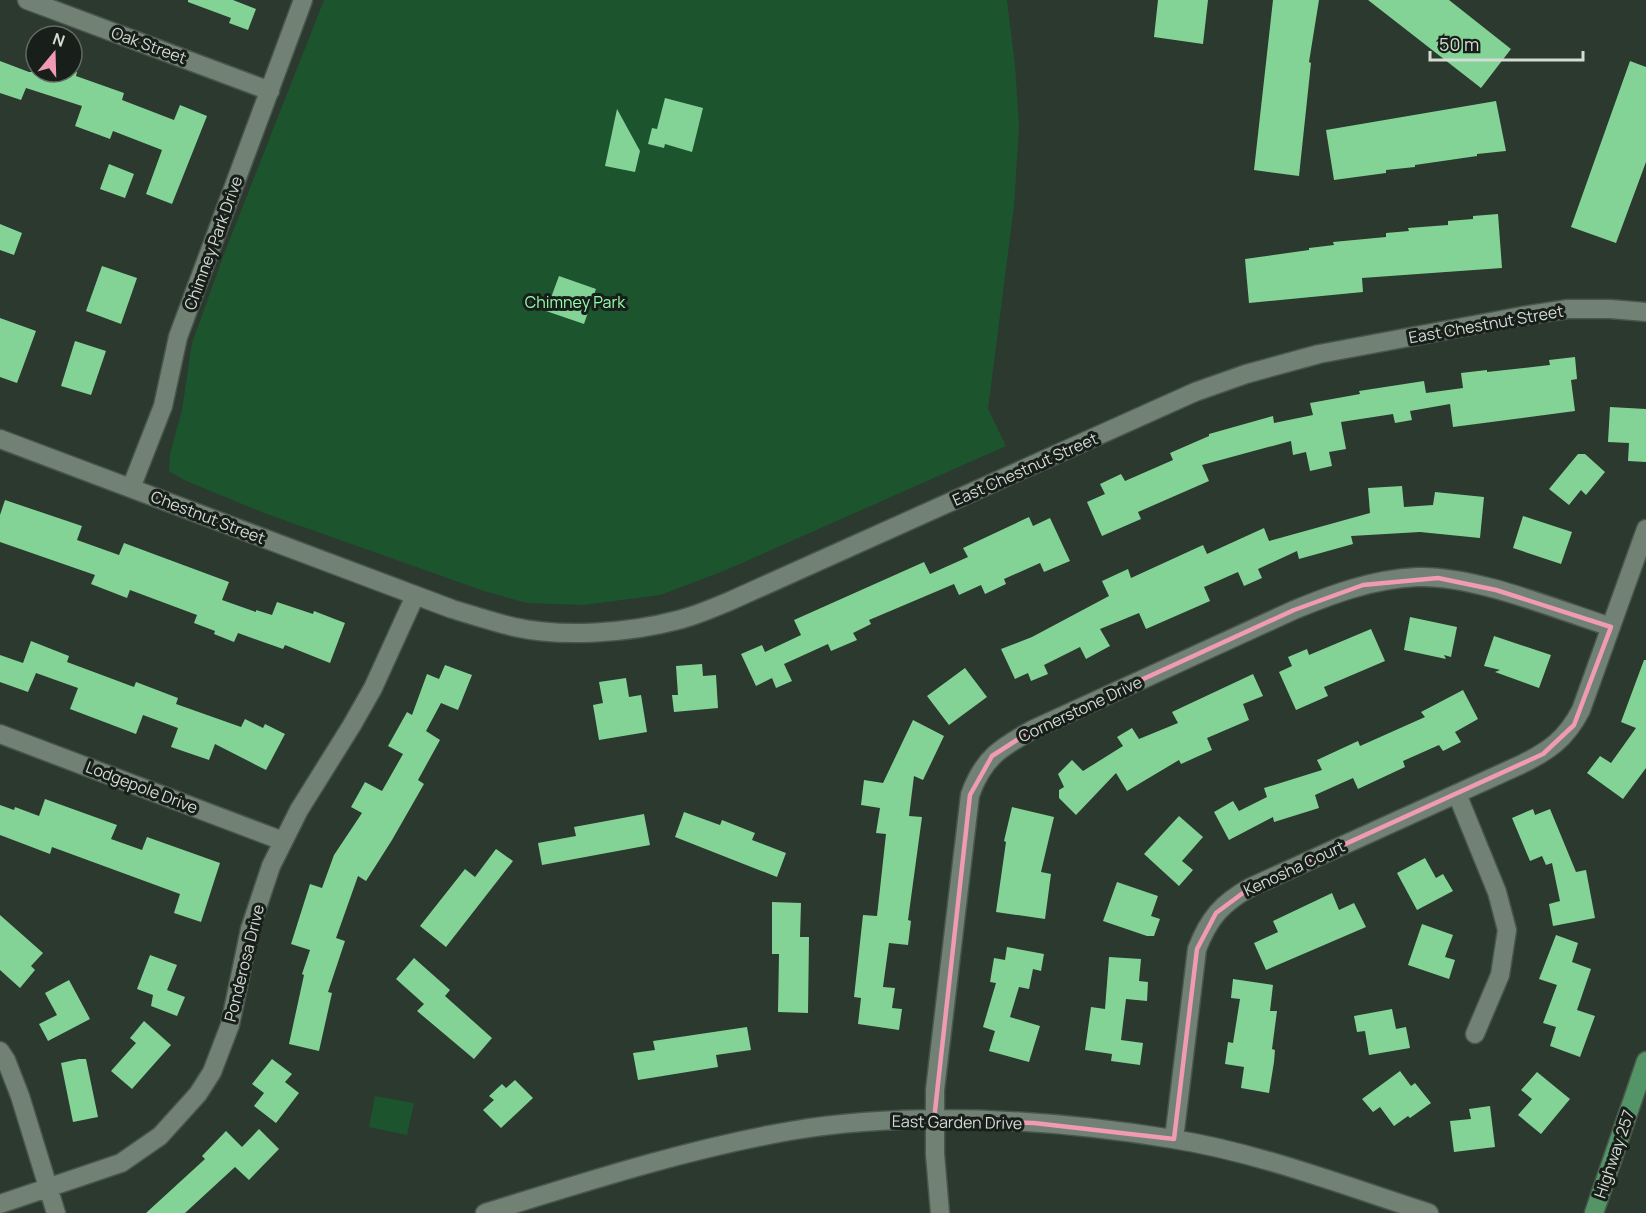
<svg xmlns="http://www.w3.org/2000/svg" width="1646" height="1213" font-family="Manrope,sans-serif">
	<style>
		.green { fill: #1c552d }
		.building { fill: #84d396 }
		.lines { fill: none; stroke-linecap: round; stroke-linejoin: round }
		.minor-casing { stroke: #49554b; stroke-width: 21 }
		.major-casing { stroke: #49554b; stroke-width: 21 }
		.minor { stroke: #718174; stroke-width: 18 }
		.major { stroke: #539566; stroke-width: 18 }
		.marked { fill: none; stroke: #f09ab4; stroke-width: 4.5; stroke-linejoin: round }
		.labels { text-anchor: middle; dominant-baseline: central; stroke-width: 6; stroke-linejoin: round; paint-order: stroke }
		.street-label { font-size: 16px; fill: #d3dbd4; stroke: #181f1a }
		.park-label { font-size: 16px; fill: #94fdad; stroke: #181f1a }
	</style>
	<rect width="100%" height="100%" fill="#2b392e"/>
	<path class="green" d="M324,0H1007L1015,64L1019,127L1014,206L988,409L1006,446L726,570L660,595L583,605L527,603L484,591L264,513L184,480L169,471L170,454L182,410L192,343L224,254Z
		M375,1096L414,1103L407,1135L369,1127Z"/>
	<path class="building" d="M188,0H233L256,9L248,30L229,23L231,18L188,2Z
		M1158,0H1208L1203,44L1154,37Z
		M1273,0H1319L1309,62L1311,63L1299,176L1254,170Z
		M1368,0H1449L1511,49L1481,88Z
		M0,61L29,72H77L76,76L124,93L122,100L174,120L180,105L207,116L172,204L146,194L162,150L113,131L110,139L75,126L82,106L26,88L21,100L0,93Z
		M1630,61L1646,67V162L1616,243L1571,227Z
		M665,98L703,108L692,152L665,144L664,148L648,144L652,128L657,129Z
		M1496,101L1506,151L1477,154V156L1415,165V167L1386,170V173L1334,180L1326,130Z
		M617,109L640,151L635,172L605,166Z
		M109,164L134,174L125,198L100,189Z
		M1498,214L1502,268L1362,278L1363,292L1249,303L1245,259L1309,250V248L1334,245L1333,242L1386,237V233L1409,231L1408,228L1448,225V221L1473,219V216Z
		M0,224L22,233L14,255L0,250Z
		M102,266L137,278L121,324L86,311Z
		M559,276L596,289L584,324L546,311Z
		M0,318L36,331L17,383L0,377Z
		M75,341L106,351L91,395L61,386Z
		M1575,357L1577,379L1571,380L1575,411L1453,427L1450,404L1410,411L1412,420L1395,423L1393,414L1341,422L1346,449L1329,452L1332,466L1310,471L1306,452L1293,455L1291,441L1202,465L1209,481L1138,512L1141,519L1102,536L1087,502L1105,494L1100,484L1121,474L1125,481L1173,460L1170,453L1209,436V434L1273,416L1274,423L1313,415L1310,403L1360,394L1359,391L1424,381L1426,393L1463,388L1461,373L1487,370V372L1550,365L1549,360Z
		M1610,407L1646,409V462L1628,461L1629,443L1608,442Z
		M1578,454H1585L1605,472L1586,495L1581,490L1569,505L1549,489Z
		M1402,486L1404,507L1433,505L1435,492L1484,497L1480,538L1420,532L1351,536L1353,544L1299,559L1297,551L1258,569L1262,578L1244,586L1238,572L1204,587L1210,601L1146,629L1139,613L1100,629L1110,646L1086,659L1080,647L1044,665L1048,674L1031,681L1028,673L1015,679L1001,649L1032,637L1109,596L1102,581L1128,569L1131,578L1203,545L1207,554L1264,528L1269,541L1370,513L1368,488Z
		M5,500L82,526L77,540L119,555L124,543L229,582L222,600L256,612V610L272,615L277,602L313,614L314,611L345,623L330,663L285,645L283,649L238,633L234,642L214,634L215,631L194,623L197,615L130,590L127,598L91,584L95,575L0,542V515Z
		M1523,516L1572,532L1561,564L1513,548Z
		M1029,517L1033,526L1050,518L1070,561L1044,572L1040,563L1004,579L1006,584L985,594L981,585L959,595L954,584L869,620L871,624L853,633L857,640L831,651L828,644L784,664L792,681L776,688L772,678L756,686L741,654L762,645L765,652L801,635L794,620L924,562L930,574L968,557L963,548Z
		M1410,617L1457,627L1451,657L1444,655L1446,659L1404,650Z
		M1371,629L1385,661L1324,687L1328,696L1296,710L1279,672L1292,666L1288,657L1307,649L1309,655Z
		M1494,636L1551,655L1539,688L1495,672L1500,670L1484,666Z
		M31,641L69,656L67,662L134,687L136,682L178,698L176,704L241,727L245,719L263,728L265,724L285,734L266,770L215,744L209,760L171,747L178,728L143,715L136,734L70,709L78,688L36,673L28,692L0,682V655L23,663Z
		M1644,660H1646V768L1623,799L1587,773L1600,756L1611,763L1636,728L1621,722Z
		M702,664L703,676L716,675L718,708L674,712L672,695H678L676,666Z
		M445,665L472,675L458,710L441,703L426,731L440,740L418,780L424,784L392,840L366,881L358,876L336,938L345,941L328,992L332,993L319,1051L289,1044L304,975L302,974L310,950L291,944L310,884L322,888L334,855L362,813L351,807L365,782L382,791L403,754L388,746L407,712L412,715L427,674L439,679Z
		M965,668L987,697L949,725L927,696Z
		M1253,674L1263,696L1243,704L1249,720L1207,738L1212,750L1181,764L1179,760L1127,791L1116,773L1076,815L1059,798V790L1064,787L1058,774L1072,760L1083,771L1123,746L1117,737L1132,728L1139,739L1178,723L1172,712Z
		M626,678L629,697L641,695L647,732L599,740L593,705L603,703L599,682Z
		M1463,690L1478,719L1455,732L1461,742L1443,751L1439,745L1403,761L1405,767L1358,789L1353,778L1315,795L1319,808L1274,822L1273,817L1229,840L1214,812L1233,801L1239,811L1267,797L1264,788L1322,770L1317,760L1358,741L1360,746L1425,717L1421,712Z
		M913,720L944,736L923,780L914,776L909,816L922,817L908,920L911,921L908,945L889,943L883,987L895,988L892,1008L902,1009L899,1030L858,1024L861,998L854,997L863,915L877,916L886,834L876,833L880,808L861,805L864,780L883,783Z
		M45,799L117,825L111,839L142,850L147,837L220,863L201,922L174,913L180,894L52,847L50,854L0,835V805L14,810L15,807L39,816Z
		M1012,807L1054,817L1041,872L1051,874L1045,919L996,912L1006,842L1004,841Z
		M1533,809L1535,815L1550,809L1576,872L1586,870L1595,918L1553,926L1549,904L1560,901L1552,863L1546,865L1542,856L1530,861L1512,818Z
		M684,812L720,825L722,820L755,833L752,840L786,853L777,877L675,837Z
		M644,814L650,845L542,865L538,843L576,836L574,827Z
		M1179,816L1203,837L1182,861L1193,870L1179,886L1144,854Z
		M496,849L513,861L446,947L420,926L465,869L475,877Z
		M1425,858L1436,878L1443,874L1453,891L1417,910L1397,873Z
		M1117,882L1158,896L1151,916L1160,919L1154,936H1147L1103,921Z
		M1332,893L1339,910L1354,903L1366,927L1266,970L1254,943L1278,932L1273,921Z
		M772,902L801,903L800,937H809L808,1013L778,1012L779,954H772Z
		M0,915L43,953L31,966L35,970L20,988L0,970Z
		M1422,924L1453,935L1445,957L1455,960L1449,979L1408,965Z
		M1556,935L1578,943L1572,962L1591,969L1577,1010L1595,1016L1580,1057L1550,1046L1556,1027L1543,1023L1557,985L1539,979Z
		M1007,947L1044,954L1041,971L1033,969L1029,989L1019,987L1010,1017L1040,1026L1029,1062L989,1051L995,1031L983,1027L996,983L990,982L994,958L1005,960Z
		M150,955L177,965L167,990L185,997L177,1016L151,1006L153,995L137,989Z
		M1109,957L1141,959L1139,981L1148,982L1147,1001L1126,999L1121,1040L1143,1043L1140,1065L1111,1061L1112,1054L1085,1050L1091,1007L1105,1009Z
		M414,958L450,990L445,996L492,1038L474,1059L417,1011L424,1004L396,979Z
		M1233,979L1273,985L1270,1011H1277L1272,1049L1275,1050L1274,1062L1269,1093L1241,1088L1244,1067L1225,1064L1228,1042L1233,1043L1240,999L1231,998Z
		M69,980L90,1019L48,1041L39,1024L57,1015L45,993Z
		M1392,1009L1396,1029L1406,1027L1410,1048L1369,1055L1365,1031L1357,1032L1354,1016Z
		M144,1021L171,1045L132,1089L111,1071L136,1043L130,1038Z
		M747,1027L751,1050L716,1055L718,1067L638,1080L633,1053L655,1050L653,1041Z
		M79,1059H86L98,1117L73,1122L61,1063Z
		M272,1059L292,1074L285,1082L299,1093L276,1123L254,1106L264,1093L252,1084Z
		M1400,1071L1411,1086L1415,1083L1431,1103L1410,1118L1408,1116L1394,1126L1380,1107L1373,1112L1362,1099Z
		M1537,1072L1570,1099L1541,1134L1518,1115L1532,1099L1521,1090Z
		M515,1080L533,1098L501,1128L483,1110L494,1100L489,1096L502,1084L506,1088Z
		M1490,1106L1495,1147L1454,1152L1450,1121L1471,1119L1469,1109Z
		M259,1129L279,1149L249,1180L235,1167L185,1213H146L205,1159L202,1156L226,1131L242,1147Z"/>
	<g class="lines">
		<g class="minor-casing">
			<path id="minor" d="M27,0L270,91
				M0,439L452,609C472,615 493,622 514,627C563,638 629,633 678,620C695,616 713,608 730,601L1195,392L1246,374L1319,354L1522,316L1568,309H1610L1646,312
				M131,488L163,406L178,337L303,0
				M0,734L283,841
				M1457,794L1497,892L1507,930L1500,975L1475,1034
				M0,1051L6,1060L20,1096L56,1213
				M1174,1139L1197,949C1209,918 1222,903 1251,887L1520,765C1549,751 1566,739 1581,710L1646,529
				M0,1204L121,1163L160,1136L198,1094L212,1072L230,1025L250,929L271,866L299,810L352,725L373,688L415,596
				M485,1213C585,1182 687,1149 790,1131C915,1110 1048,1119 1173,1139C1260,1153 1345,1186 1429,1213
				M940,1213L935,1154V1090L970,795C983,758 1001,747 1034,729L1294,610C1333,594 1373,579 1417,577C1474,575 1555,609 1611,627"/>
		</g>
		<g class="major-casing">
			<path id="major" d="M1594,1213L1646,1061"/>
		</g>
		<use href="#minor" class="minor"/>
		<use href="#major" class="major"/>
	</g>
	<path class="marked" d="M1438,578L1496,590L1611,627L1574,725L1543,754L1251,887L1216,913L1197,949L1174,1139L1034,1123L934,1120L970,795L992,756L1034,729L1294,610L1363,585Z"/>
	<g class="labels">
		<g class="street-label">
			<text transform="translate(149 45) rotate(20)">Oak Street</text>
			<text transform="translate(213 243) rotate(-70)">Chimney Park Drive</text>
			<text transform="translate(1486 324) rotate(-10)">East Chestnut Street</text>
			<text transform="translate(1025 469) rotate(-24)">East Chestnut Street</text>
			<text transform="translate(208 517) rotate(21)">Chestnut Street</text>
			<text transform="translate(1080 709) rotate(-25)">Cornerstone Drive</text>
			<text transform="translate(142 787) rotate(21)">Lodgepole Drive</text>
			<text transform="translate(1294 868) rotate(-25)">Kenosha Court</text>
			<text transform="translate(244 963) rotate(-76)">Ponderosa Drive</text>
			<text transform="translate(957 1122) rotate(1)">East Garden Drive</text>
			<text transform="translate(1614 1154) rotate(-71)">Highway 257</text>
		</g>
		<g class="park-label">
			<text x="575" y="302">Chimney Park</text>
		</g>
	</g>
	<g transform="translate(54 54) rotate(19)"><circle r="28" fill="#181f1a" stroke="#636a64" stroke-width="1.5"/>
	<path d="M0-4.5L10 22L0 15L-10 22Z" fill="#f09ab4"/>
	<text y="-9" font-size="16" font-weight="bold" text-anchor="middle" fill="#d3dbd4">N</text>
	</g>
	<path d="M1430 51v9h153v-9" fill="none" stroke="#d3dbd4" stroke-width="3"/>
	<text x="1439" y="51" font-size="18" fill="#d3dbd4" stroke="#181f1a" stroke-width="4.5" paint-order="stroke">50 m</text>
</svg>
